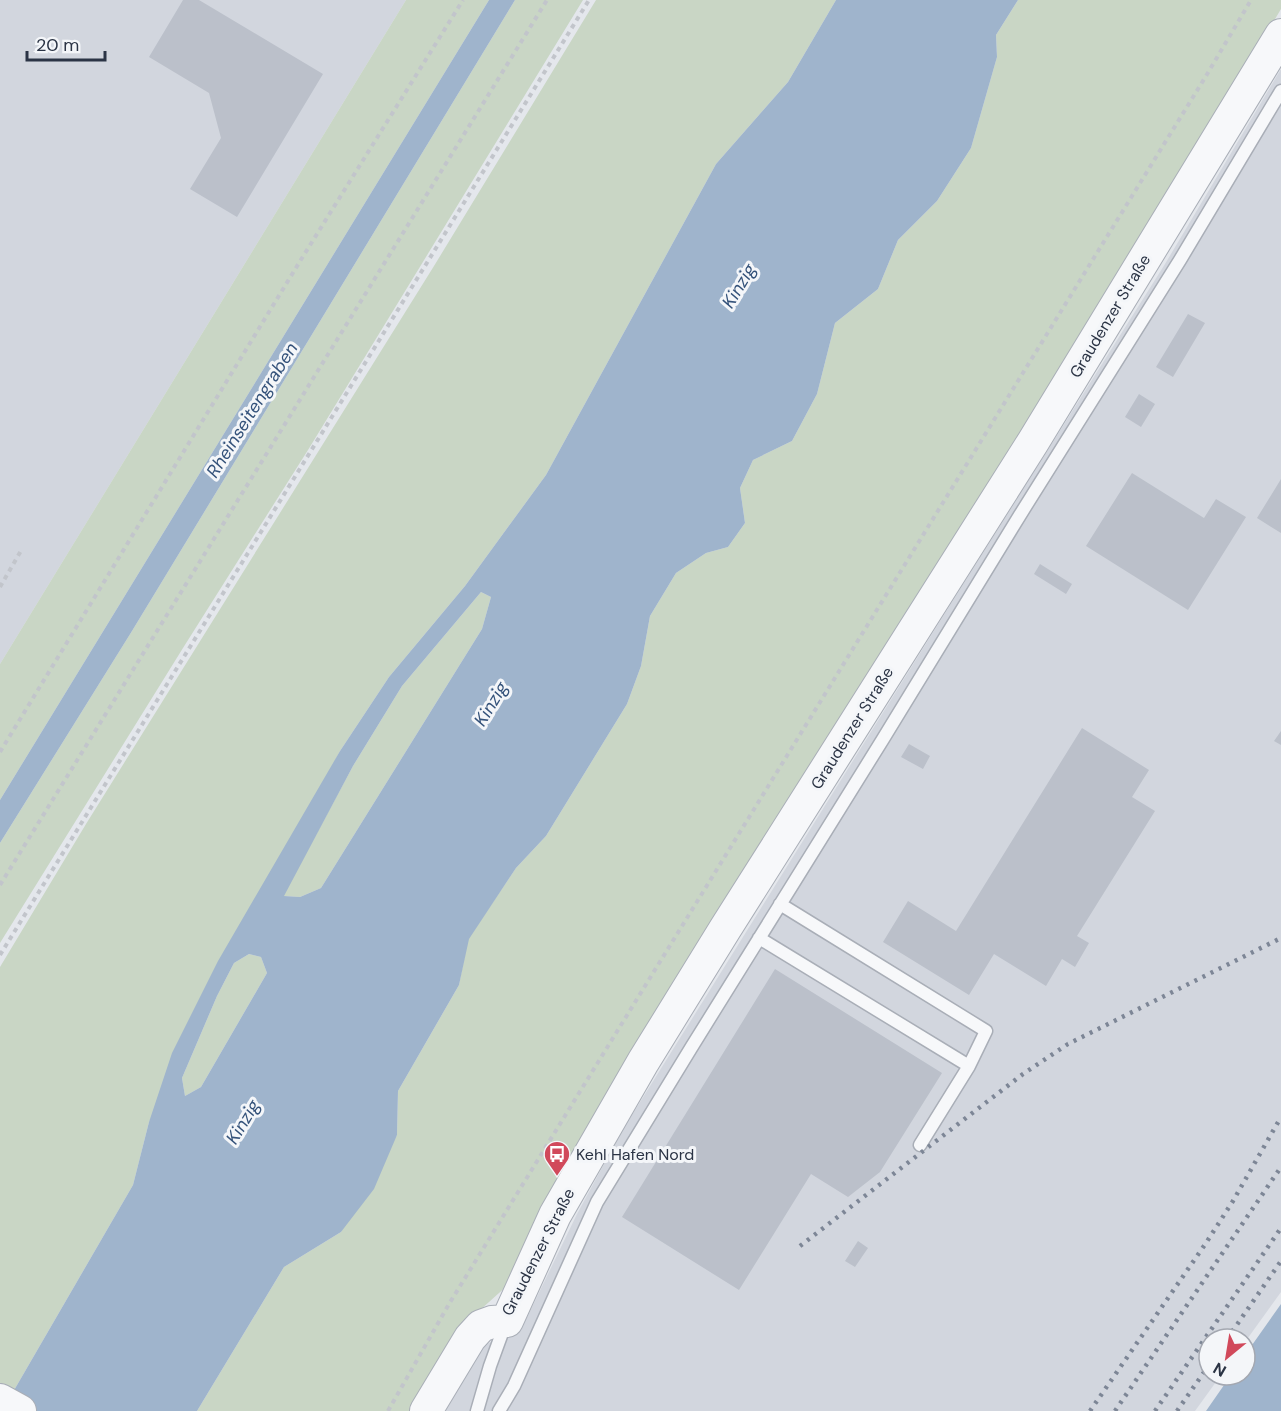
<svg xmlns="http://www.w3.org/2000/svg" width="1281" height="1411" font-family="'DM Sans',sans-serif">
	<style>
		.built { fill: #d2d6de }
		.green { fill: #c9d6c5 }
		.water { fill: #9fb4cc; fill-rule: evenodd }
		.building { fill: #bbc0ca }
		.lines { fill: none; stroke-linecap: round; stroke-linejoin: round }
		.service-casing { stroke: #a9aeb7; stroke-width: 15 }
		.tertiary-casing { stroke: #a9aeb7; stroke-width: 34 }
		.path { stroke: #c2c5cb; stroke-width: 4; stroke-dasharray: 4.5 4.5; stroke-linecap: butt }
		.service { stroke: #f7f8fa; stroke-width: 12 }
		.tertiary { stroke: #f7f8fa; stroke-width: 32 }
		.rail { stroke: #7d8696; stroke-width: 4.5; stroke-dasharray: 3 6; stroke-linecap: butt }
		.labels { text-anchor: middle; dominant-baseline: central; stroke-width: 6; stroke-linejoin: round; paint-order: stroke }
		.street-label { font-size: 16px; fill: #2b3445; stroke: #f4f6f9 }
		.poi-label { font-size: 16px; fill: #2b3445; stroke: #f4f6f9; text-anchor: start }
		.water-label { font-size: 18px; font-style: italic; fill: #34527a; stroke: #f4f6f9 }
	</style>
	<rect width="100%" height="100%" fill="#e4e7ec"/>
	<path class="built" d="M0,0H406L0,664Z
		M1281,69V1292L1245,1342V1339H1209V1375H1221L1195,1411H436L475,1348L520,1332L577,1214L622,1131L947,610L1165,264Z"/>
	<path class="green" d="M406,0H489L0,800V664Z
		M515,0H583L308,450L183,648L0,943V843L132,631Z
		M596,0H836L788,82L716,164L546,475L465,586L389,677L340,751L149,1122L133,1185L2,1411H0V967L86,824L434,266Z
		M1018,0H1281V9L1201,144L578,1144L537,1215L509,1284L469,1320L413,1411H197L284,1267L341,1232L397,1135L398,1091L459,985L468,939L516,868L546,836L627,704L641,666L650,616L676,573L706,553L728,547L745,523L740,488L753,460L792,441L817,394L835,323L878,289L898,240L937,201L971,148L997,57L996,35Z
		M481,592L491,597L482,629L321,888L300,897L283,896L353,766L402,686Z
		M249,954L261,957L267,973L201,1087L185,1096L182,1078L217,996L234,963Z"/>
	<path class="water" d="M489,0H515L132,631L0,843V800Z
		M836,0H1018L996,35L997,57L971,148L937,201L898,240L878,289L835,323L817,394L792,441L753,460L740,488L745,523L728,547L706,553L676,573L650,616L641,666L627,704L546,836L516,868L469,939L459,985L398,1091L397,1135L374,1189L341,1232L284,1267L197,1411H2L133,1185L149,1122L172,1053L218,961L340,751L389,677L465,586L546,475L716,164L788,82ZM481,592L491,597L482,629L321,888L300,897L284,896L353,766L402,686ZM249,954L261,957L267,973L201,1087L185,1096L182,1078L217,996L234,963Z
		M1281,1304V1411H1206L1231,1375H1245V1355Z"/>
	<path class="building" d="M183,0H199L323,74L237,217L190,189L221,138L209,93L149,57Z
		M1188,314L1205,323L1173,377L1156,367Z
		M1139,394L1155,404L1141,427L1125,417Z
		M1132,473L1204,518L1216,499L1246,517L1188,610L1086,546Z
		M1281,479V533L1257,518Z
		M1040,564L1072,584L1066,594L1034,574Z
		M1082,728L1149,770L1132,797L1155,811L1077,936L1089,943L1075,967L1062,959L1046,986L994,954L969,995L883,942L908,901L956,931Z
		M1281,731V745L1274,741Z
		M909,744L930,756L923,769L901,757Z
		M775,969L942,1073L880,1172L848,1197L811,1174L739,1290L622,1217Z
		M858,1241L868,1248L855,1267L845,1261Z"/>
	<g class="lines">
		<g class="service-casing">
			<path id="service" d="M780,904L986,1031L969,1066L920,1145
				M759,938L969,1066
				M477,1411L490,1366L506,1322
				M499,1411L514,1386L597,1202L691,1048L883,739L1020,515L1180,260L1281,91"/>
		</g>
		<g class="tertiary-casing">
			<path id="tertiary" d="M0,1400L20,1411
				M426,1411L470,1338L481,1326L492,1322L507,1321L555,1215L643,1062L725,929L1033,442L1281,35"/>
		</g>
		<path class="path" d="M0,587L22,549
			M0,752L302,258L463,0
			M0,885L547,0
			M0,955L589,0
			M388,1411L449,1304L1206,76L1251,0"/>
		<use href="#service" class="service"/>
		<use href="#tertiary" class="tertiary"/>
		<path class="rail" d="M800,1246L1023,1074L1068,1044L1281,938
			M1227,1339L1281,1261
			M1090,1411L1206,1243L1233,1201L1281,1117
			M1115,1411L1281,1167
			M1155,1411L1281,1228
			M1177,1411L1209,1365"/>
	</g>
	<defs>
		<g id="bus-pin" transform="scale(1.35)"><path d="M0 17L-7.5 6A9.5 9.5 0 1 1 7.5 6Z" fill="#d1495b" stroke="#f4f6f9"/><path d="M-5-6H5V4H4V6H2V4H-2V6H-4V4H-5ZM-3.5-4V0h7V-4ZM-3.5 1.2v1.5H-2V1.2ZM2 1.2v1.5H3.5V1.2Z" fill="#fff"/></g>
	</defs>
	<g fill-rule="evenodd">
		<use href="#bus-pin" x="557" y="1154"/>
	</g>
	<g class="labels">
		<g class="street-label">
			<text transform="translate(1110 316) rotate(-59)">Graudenzer Straße</text>
			<text transform="translate(852 728) rotate(-58)">Graudenzer Straße</text>
			<text transform="translate(538 1252) rotate(-63)">Graudenzer Straße</text>
		</g>
		<g class="poi-label">
			<text x="576" y="1154">Kehl Hafen Nord</text>
		</g>
		<g class="water-label">
			<text transform="translate(739 286) rotate(-59)">Kinzig</text>
			<text transform="translate(252 410) rotate(-58)">Rheinseitengraben</text>
			<text transform="translate(491 704) rotate(-59)">Kinzig</text>
			<text transform="translate(243 1122) rotate(-59)">Kinzig</text>
		</g>
	</g>
	<g transform="translate(1227 1357) rotate(210)"><circle r="28" fill="#f4f6f9" stroke="#a4a8b1" stroke-width="1.5"/>
	<path d="M0-4.5L10 22L0 15L-10 22Z" fill="#d1495b"/>
	<text y="-9" font-size="16" font-weight="bold" text-anchor="middle" fill="#2b3445">N</text>
	</g>
	<path d="M27 51v9h78v-9" fill="none" stroke="#2b3445" stroke-width="3"/>
	<text x="36" y="51" font-size="18" fill="#2b3445" stroke="#f4f6f9" stroke-width="4.5" paint-order="stroke">20 m</text>
</svg>
